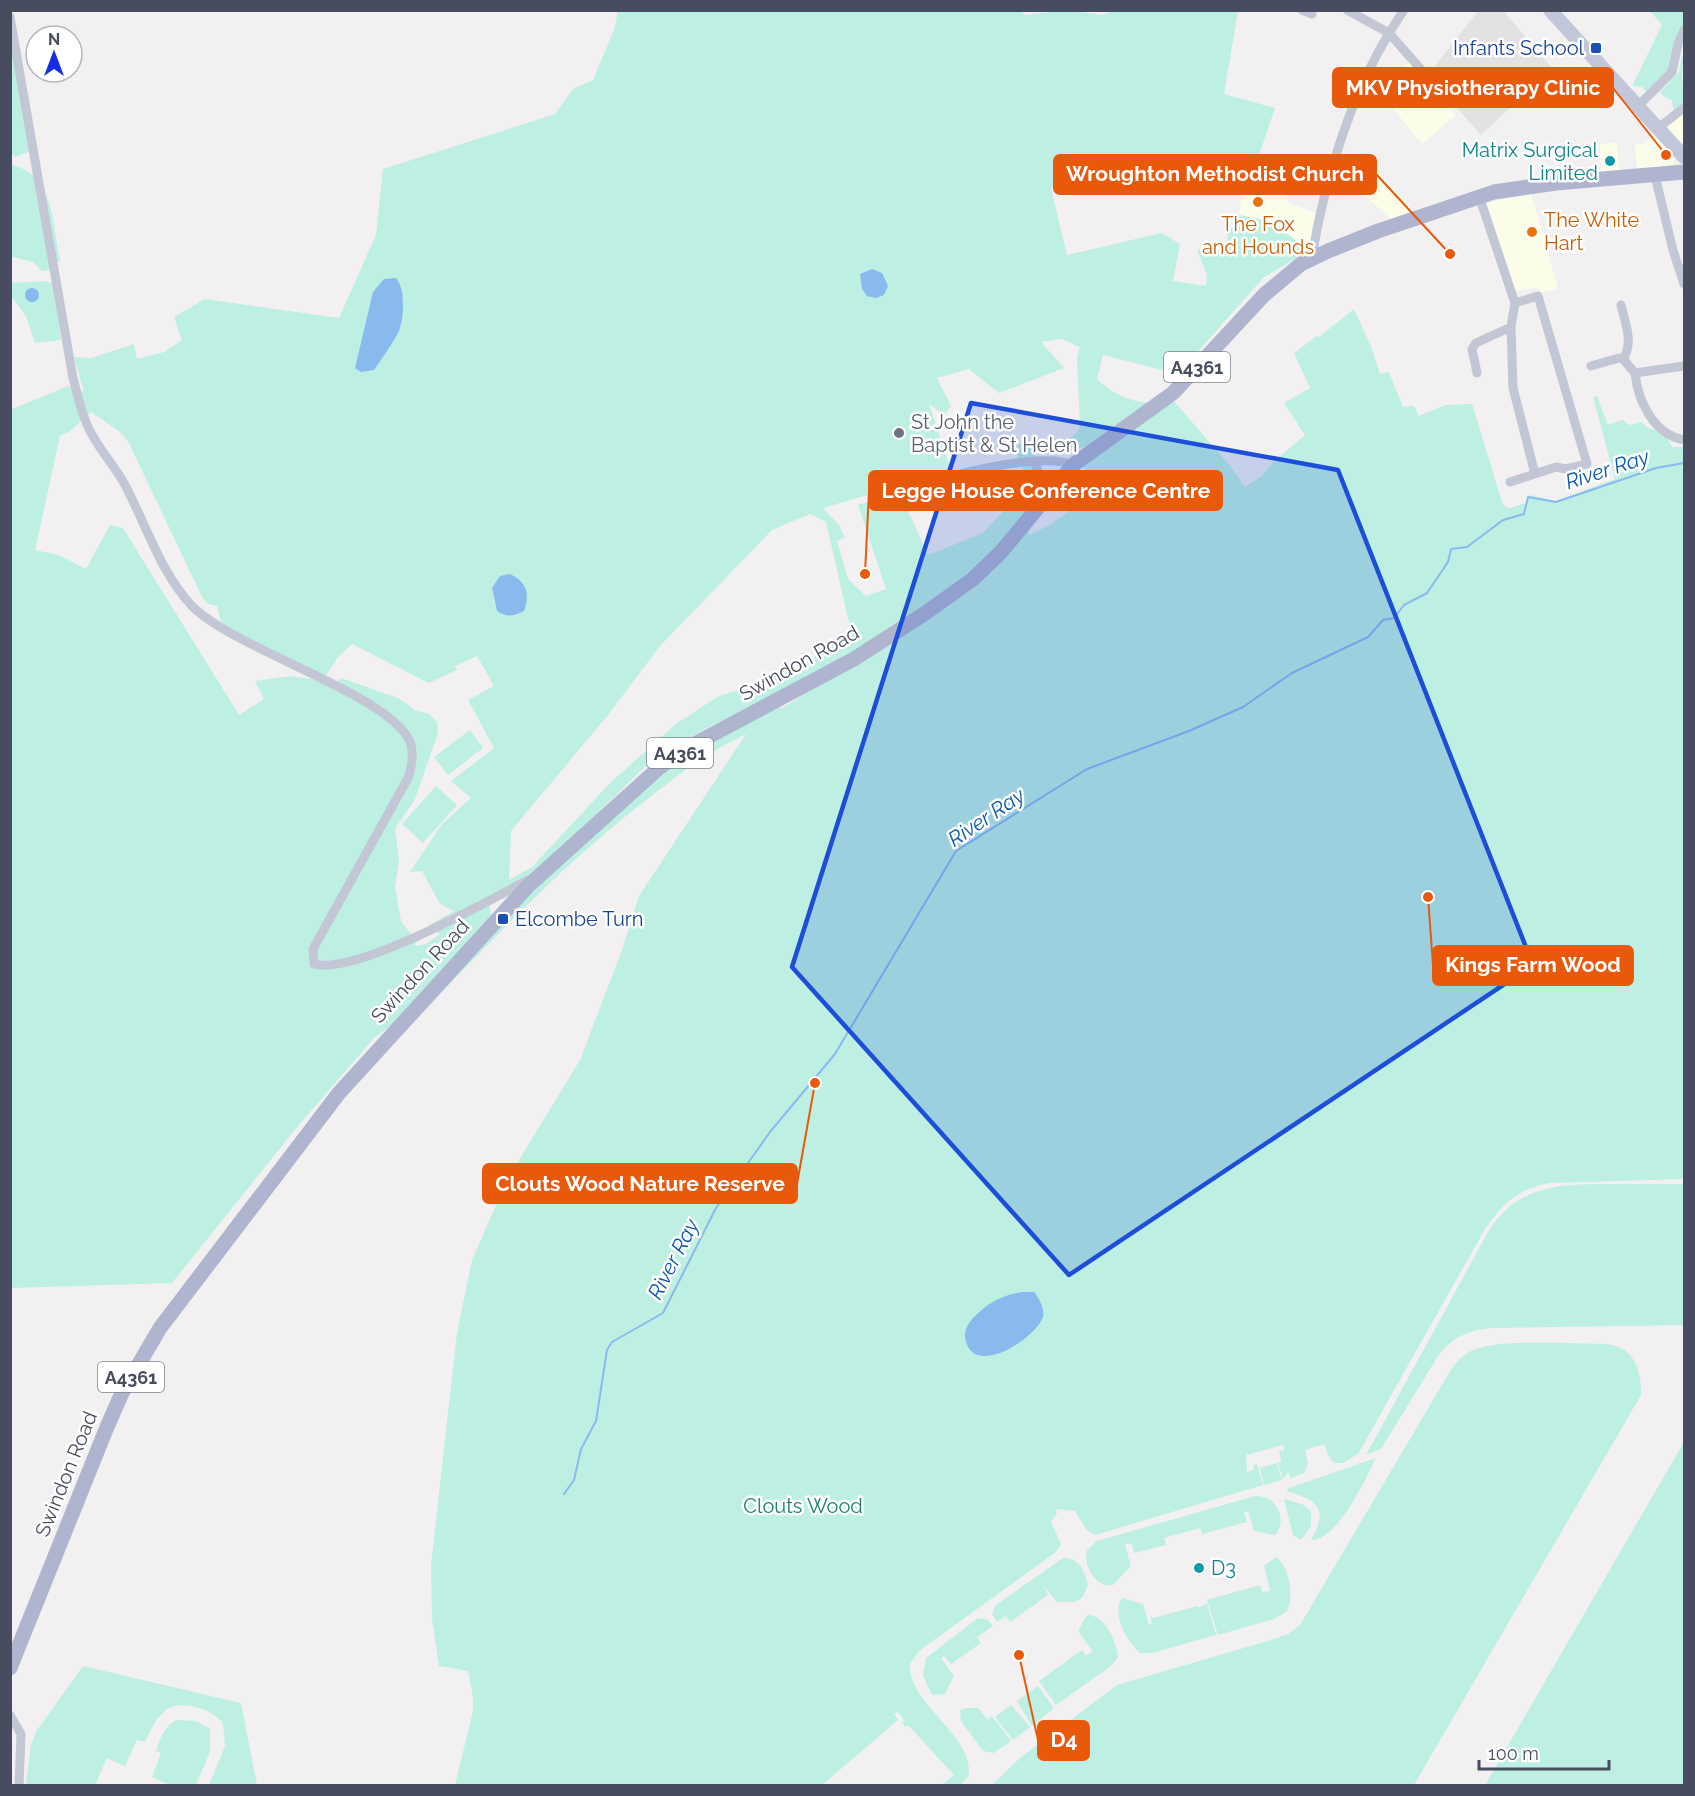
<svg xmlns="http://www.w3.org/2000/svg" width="1695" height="1796" font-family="Raleway,sans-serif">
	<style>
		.commercial { fill: #fcfde9 }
		.education { fill: #e3e1e2 }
		.green { fill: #bdf0e2; fill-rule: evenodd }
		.water { fill: #8ab9ee }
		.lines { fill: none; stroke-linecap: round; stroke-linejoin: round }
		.stream { stroke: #8ab9ee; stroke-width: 2 }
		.minor { stroke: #c3c7d5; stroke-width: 9 }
		.secondary { stroke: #c2c6d9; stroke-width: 14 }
		.primary { stroke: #afb5cf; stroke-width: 15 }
		.marked { fill: #1d4ed8; fill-opacity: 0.2; stroke: #1d4ed8; stroke-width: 4.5; stroke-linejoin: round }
		.transit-dot { fill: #1a4fb4; stroke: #fff; stroke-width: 2 }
		.culture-dot { fill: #0f9aa8; stroke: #fff; stroke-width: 2 }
		.food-dot { fill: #e8710a; stroke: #fff; stroke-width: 2 }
		.worship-dot { fill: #6b7280; stroke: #fff; stroke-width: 2 }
		.labels { text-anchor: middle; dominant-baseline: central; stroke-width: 5; stroke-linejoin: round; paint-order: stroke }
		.shield { fill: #fff; stroke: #7e828e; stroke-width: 1.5 }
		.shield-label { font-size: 18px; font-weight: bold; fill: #474c5e }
		.transit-label { font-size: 20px; fill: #164399; stroke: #fff; text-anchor: end }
		.culture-label { font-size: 20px; fill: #0d838f; stroke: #fff; text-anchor: end }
		.food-label { font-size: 20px; fill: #c56008; stroke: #fff; text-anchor: start }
		.worship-label { font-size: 20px; fill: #5b616d; stroke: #fff; text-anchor: start }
		.street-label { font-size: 20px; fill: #474c5e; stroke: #fff }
		.park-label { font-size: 20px; fill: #15826f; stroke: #fff }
		.water-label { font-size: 21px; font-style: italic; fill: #0956af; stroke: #fff }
		.leader { fill: none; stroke: #e8590c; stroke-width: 2 }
		.callout-dot { fill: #e8590c; stroke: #fff; stroke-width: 2 }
		.callout { fill: #e8590c; stroke: #e8590c; stroke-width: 2 }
		.callout-label { font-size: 21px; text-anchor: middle; font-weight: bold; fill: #fff }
	</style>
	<rect width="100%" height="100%" fill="#f2f0f0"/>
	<path class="commercial" d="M1410,62L1456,115L1422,144L1377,89Z
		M1684,112V141L1682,143L1667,125Z
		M1654,134L1674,156L1675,161L1668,168L1637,171L1635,145L1643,144Z
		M1617,143L1619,171L1601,172L1600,144Z
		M1252,160L1290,173L1287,181V203L1317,213L1313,239L1307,250L1274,222L1239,215L1244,182Z
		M1370,166L1376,172L1378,171L1413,211L1391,219L1351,183Z
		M1531,192L1558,289L1541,293L1538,287L1515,291L1484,204Z"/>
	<path class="education" d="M1478,11H1507L1505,13L1552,68L1481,135L1428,75Z"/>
	<path class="green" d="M1021,10L1024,15L1066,10L1103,15L1113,10L1238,11L1224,94L1275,108L1257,161L1251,160L1244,182L1206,178L1199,181L1197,167L1157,175L1099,174L1051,188L1067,255L1162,233L1180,244L1173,281L1206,286L1207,275L1197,249L1224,250L1229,247L1227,234L1229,228L1237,227L1239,215L1274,222L1308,251L1263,278L1178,374L1103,355L1097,379C1110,393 1130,401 1148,403L1087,447L1035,454L1033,470L1041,494L1030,525L1029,535L1050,525L1092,494L1083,463L1173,400L1231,467L1245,487L1263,475L1274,461L1305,435L1284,403L1310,388L1294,353L1317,336L1319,337L1354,309L1372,349L1380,374L1389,372L1403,407L1414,406L1419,416L1446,405L1472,404L1503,505L1509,508L1527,503L1529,495L1556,501L1615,479L1593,397L1597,396L1608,425L1622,420L1630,425L1642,422L1647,427L1665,434L1672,447H1684V1179L1550,1183C1519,1188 1502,1204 1485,1229L1358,1454L1343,1463H1335L1330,1459L1324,1444L1305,1450L1308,1463L1304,1473L1291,1478L1288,1472L1283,1479L1278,1463L1281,1462L1279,1450L1284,1452L1283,1445L1246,1455L1247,1472L1253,1470L1254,1465L1257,1464L1263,1485L1095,1535L1086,1529L1075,1511L1055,1509L1057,1513L1051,1522L1061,1544L1056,1552L920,1650L910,1664C906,1703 978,1738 968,1777L960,1785H942L954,1775L908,1725L905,1727L902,1723L905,1721L898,1712L894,1714L898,1720L822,1785H455L473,1711V1697L468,1671L439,1666L432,1619L431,1565L457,1333L472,1260L508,1178L580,1060L622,950L639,896L746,734C707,752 674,778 641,804C553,873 478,954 402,1035L400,1030L595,826L694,750L779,706L781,709L970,590L966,579L863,646L776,696L705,729L653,759L521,888L489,906L493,918L396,1022L374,1038L298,1126L172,1283L11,1288L10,410L68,386L84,392L74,357L91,358L134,344L137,359L164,352L182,340L174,317L205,299L339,318L376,235L383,169L555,114L573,89L593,80L614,30L618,11ZM1061,339L1080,347L1077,357L1080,427C1067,456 1025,427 1015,450L1028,482L1027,494L1009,505L983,533L928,555L900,493L858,505L886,589L866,596L848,579L837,541L845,538L839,525L823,508L951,470L929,404L944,415L951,406L937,378L969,369L999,393L1064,368L1041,342ZM91,412L120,432L128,441L202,597L208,604L217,606L221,621L230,635L323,680L338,657L352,644L429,683L457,670L455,666L477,656L494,686L468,700L494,748L451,781L471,798L442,824L410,872L422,871L440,904L454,911L429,925L440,934L426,944L415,946L416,941L401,921L395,887L399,860L395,829L415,799L438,733L437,722L429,714L415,710L398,698L341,678L336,683L291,676L255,681L264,699L239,715L123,528L110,525L86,569L59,555L35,550L60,436L70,431ZM810,514L826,522L850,627L841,640L796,669L717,697L676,724L611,782L532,867L509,880L511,831L608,715L660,646L772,530ZM492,588L515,616L495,605Z
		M1650,11H1684V24L1670,58L1673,59L1668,74L1647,92L1642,87L1632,86L1662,25Z
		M10,35L30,151L16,157L10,153Z
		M1682,56H1684L1682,71L1684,106L1674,113L1672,100L1666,98L1660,92L1679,72Z
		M11,165C54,173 53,225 60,261L51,264L52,270L42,271L33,262L13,257L11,259Z
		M46,281L54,285L61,340L35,343L26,316L11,296L10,283Z
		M470,730L483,748L448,775L434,757Z
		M436,786L457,805L423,843L402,824Z
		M1639,1184H1684V1325L1492,1328C1469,1330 1452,1337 1438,1356L1381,1449L1366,1455L1488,1232C1524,1174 1580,1186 1639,1184Z
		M1606,1344C1634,1346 1642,1371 1641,1395L1414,1785H992L1020,1758L1117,1685L1271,1640L1288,1634L1300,1625L1446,1378C1452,1367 1459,1357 1471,1351C1495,1338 1575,1344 1606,1344Z
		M1684,1442V1785H1485Z
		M1376,1458C1365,1480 1338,1540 1311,1540C1329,1509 1318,1500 1286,1491L1289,1488Z
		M1277,1463L1282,1480L1264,1485L1260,1468Z
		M1255,1496C1275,1494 1289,1520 1275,1535L1254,1531L1248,1511L1244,1513L1247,1522L1202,1534L1200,1528L1164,1538L1166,1545L1134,1553L1132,1544H1125L1131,1566L1113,1585C1095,1588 1083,1565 1087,1550L1097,1541Z
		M1284,1499L1302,1504L1311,1511V1526L1301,1540L1293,1535Z
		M1276,1557C1290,1567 1294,1596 1287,1611L1274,1619L1218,1635L1207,1600L1260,1585L1262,1592L1270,1591L1264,1566Z
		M1063,1558C1079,1558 1084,1570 1088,1584L1083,1597L1075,1602H1057L1044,1586L1048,1595L1010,1622L1006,1616L997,1622L992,1614L996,1605Z
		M1122,1598L1143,1604L1149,1625L1152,1623L1150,1616L1153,1618L1198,1606L1199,1608L1207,1603L1216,1635L1152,1653H1140C1127,1642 1111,1614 1122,1598Z
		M1087,1615C1104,1614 1117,1641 1118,1657L1111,1666L1056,1705L1039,1681L1082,1650L1086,1655L1093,1652L1078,1631Z
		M978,1618L988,1620L993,1626L977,1637L981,1643L951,1664L944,1656L941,1658L954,1676L945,1694L932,1695L923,1676L926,1658Z
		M83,1666L241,1703L257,1785H209L225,1746L223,1724C214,1709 179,1698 165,1711C155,1719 150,1731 145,1742L137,1740L125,1766L107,1758L95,1785H26L31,1745L37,1730Z
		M1038,1686L1053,1707L1052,1710L1032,1726L1017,1701Z
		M1011,1705L1030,1727L1013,1740L995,1717Z
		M967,1708H978L990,1723L988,1718L992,1716L1011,1741L994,1753L983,1751L961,1721L960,1710Z
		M177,1720L196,1721L210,1729V1752L196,1785H170L152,1777L161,1753L156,1751C160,1738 164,1726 177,1720Z"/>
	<path class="water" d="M872,269L882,273L888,286L884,295L876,298L867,296L862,289L860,274Z
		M396,278C406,289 404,321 398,333C391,346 382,358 374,370L361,372L355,368L373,292L384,279Z
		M25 295a7 7 0 1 1 14 0a7 7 0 1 1-14 0Z
		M510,574C527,582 530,594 524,611C514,616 507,618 497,611L492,588L500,576Z
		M1022,1292H1034C1039,1298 1045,1309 1043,1317C1036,1338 976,1377 966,1342C963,1333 967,1324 974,1317C988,1303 1001,1295 1022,1292Z"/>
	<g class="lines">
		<path class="stream" d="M564,1494L574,1480L581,1449L596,1421L607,1350L612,1342L663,1313L716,1208L770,1132L835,1054L956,851L1087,769L1189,731L1243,707L1292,673L1368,637L1383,620L1394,618L1404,605L1427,593L1448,562L1451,549L1467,547L1503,520L1524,514L1528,497L1556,502L1656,468L1684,463"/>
		<path class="minor" d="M1302,10L1312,14
			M1347,10L1389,33L1432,82
			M10,17L73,378C77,392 80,408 86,422C94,444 113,463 124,483C146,524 160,572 192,606C237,651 390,694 410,742C414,752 412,767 408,778L313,949L314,964C355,976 488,901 528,880
			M1638,106L1672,72L1678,44L1684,30
			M1658,128L1684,108
			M1655,176L1673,250L1684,284
			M1479,196L1515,303
			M1315,257C1312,247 1316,239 1317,229C1333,152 1359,75 1404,10
			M1621,305C1625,323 1634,342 1623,359
			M1511,327L1513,388L1535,474
			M1591,366L1619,358L1623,359L1635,373L1684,366
			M1477,373L1472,349L1476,343L1511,327L1515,303L1538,296L1587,464L1566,469L1556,467L1510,482
			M1635,373C1638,401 1653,434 1684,440
			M1034,461L1047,493
			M932,483C962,472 1043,452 1073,465
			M10,1715L21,1734L19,1786"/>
		<path class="secondary" d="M1550,10L1684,157"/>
		<path class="primary" d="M10,1668L107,1427L122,1393L160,1328L339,1093L528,886L660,767L687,748L854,659L924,614L973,579L1001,552L1073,465L1173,393L1264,295L1301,264L1328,251L1378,231L1494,192L1556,183L1684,172"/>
	</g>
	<path class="marked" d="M971,403L1338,470L1533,965L1069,1275L792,967Z"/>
	<g class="transit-dot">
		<rect x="1590" y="42" width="12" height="12" rx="3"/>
		<rect x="497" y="913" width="12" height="12" rx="3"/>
	</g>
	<g class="culture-dot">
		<circle cx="1610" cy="161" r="6"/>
		<circle cx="1199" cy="1568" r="6"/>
	</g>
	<g class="food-dot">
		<circle cx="1258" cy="202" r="6"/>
		<circle cx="1532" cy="232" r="6"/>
	</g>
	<circle class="worship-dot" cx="899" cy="433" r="6"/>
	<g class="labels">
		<g class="shield">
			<rect x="1164" y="352" width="66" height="30" rx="4.5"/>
			<rect x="647" y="738" width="66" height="30" rx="4.5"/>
			<rect x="98" y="1362" width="66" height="30" rx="4.5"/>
		</g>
		<g class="shield-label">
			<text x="1197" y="367">A4361</text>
			<text x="680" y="753">A4361</text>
			<text x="131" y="1377">A4361</text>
		</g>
		<g class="transit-label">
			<text x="1584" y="48">Infants School</text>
			<text x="515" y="919" text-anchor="start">Elcombe Turn</text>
		</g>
		<g class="culture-label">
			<text x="1598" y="150">Matrix Surgical<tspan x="1598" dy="23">Limited</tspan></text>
			<text x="1211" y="1568" text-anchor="start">D3</text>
		</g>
		<g class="food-label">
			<text x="1544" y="220">The White<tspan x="1544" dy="23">Hart</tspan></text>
			<text x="1258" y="224" text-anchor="middle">The Fox<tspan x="1258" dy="23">and Hounds</tspan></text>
		</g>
		<g class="worship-label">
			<text x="911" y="422">St John the<tspan x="911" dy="23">Baptist &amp; St Helen</tspan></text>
		</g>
		<g class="street-label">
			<text transform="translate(799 663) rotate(-29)">Swindon Road</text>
			<text transform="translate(420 971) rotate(-47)">Swindon Road</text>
			<text transform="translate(66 1474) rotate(-68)">Swindon Road</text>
		</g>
		<g class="park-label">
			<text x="803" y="1506">Clouts Wood</text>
		</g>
		<g class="water-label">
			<text transform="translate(1607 469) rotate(-18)">River Ray</text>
			<text transform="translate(986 817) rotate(-34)">River Ray</text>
			<text transform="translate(673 1259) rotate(-63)">River Ray</text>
		</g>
	</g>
	<path class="leader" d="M1666 155L1613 88M1450 254L1376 174M865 574L869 491M1428 897L1433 965M815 1083L797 1184M1019 1655L1038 1740"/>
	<g class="callout-dot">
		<circle cx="1666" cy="155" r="6"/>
		<circle cx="1450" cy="254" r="6"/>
		<circle cx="865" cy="574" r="6"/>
		<circle cx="1428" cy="897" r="6"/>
		<circle cx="815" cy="1083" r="6"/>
		<circle cx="1019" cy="1655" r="6"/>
	</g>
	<g class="callout">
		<rect x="1333" y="68" width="280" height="39" rx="6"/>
		<rect x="1054" y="155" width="322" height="39" rx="6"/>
		<rect x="869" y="471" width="353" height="39" rx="6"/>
		<rect x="1433" y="946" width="200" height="39" rx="6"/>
		<rect x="483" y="1164" width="314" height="39" rx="6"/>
		<rect x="1038" y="1721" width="51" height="39" rx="6"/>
	</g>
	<g class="callout-label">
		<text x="1473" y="95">MKV Physiotherapy Clinic</text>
		<text x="1215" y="181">Wroughton Methodist Church</text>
		<text x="1046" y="498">Legge House Conference Centre</text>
		<text x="1533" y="972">Kings Farm Wood</text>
		<text x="640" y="1191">Clouts Wood Nature Reserve</text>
		<text x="1064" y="1747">D4</text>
	</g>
	<rect width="1695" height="1796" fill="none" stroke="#474c5e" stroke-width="24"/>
	<g transform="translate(54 54)"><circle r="28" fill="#ffffff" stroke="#b5b7bf" stroke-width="1.5"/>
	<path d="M0-4.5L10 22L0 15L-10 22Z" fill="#152de7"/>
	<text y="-9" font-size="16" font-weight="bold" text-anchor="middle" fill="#474c5e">N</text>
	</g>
	<path d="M1479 1760v9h130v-9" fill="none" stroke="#474c5e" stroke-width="3"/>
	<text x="1488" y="1760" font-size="18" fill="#474c5e" stroke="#ffffff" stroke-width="4.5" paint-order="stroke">100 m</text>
</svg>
